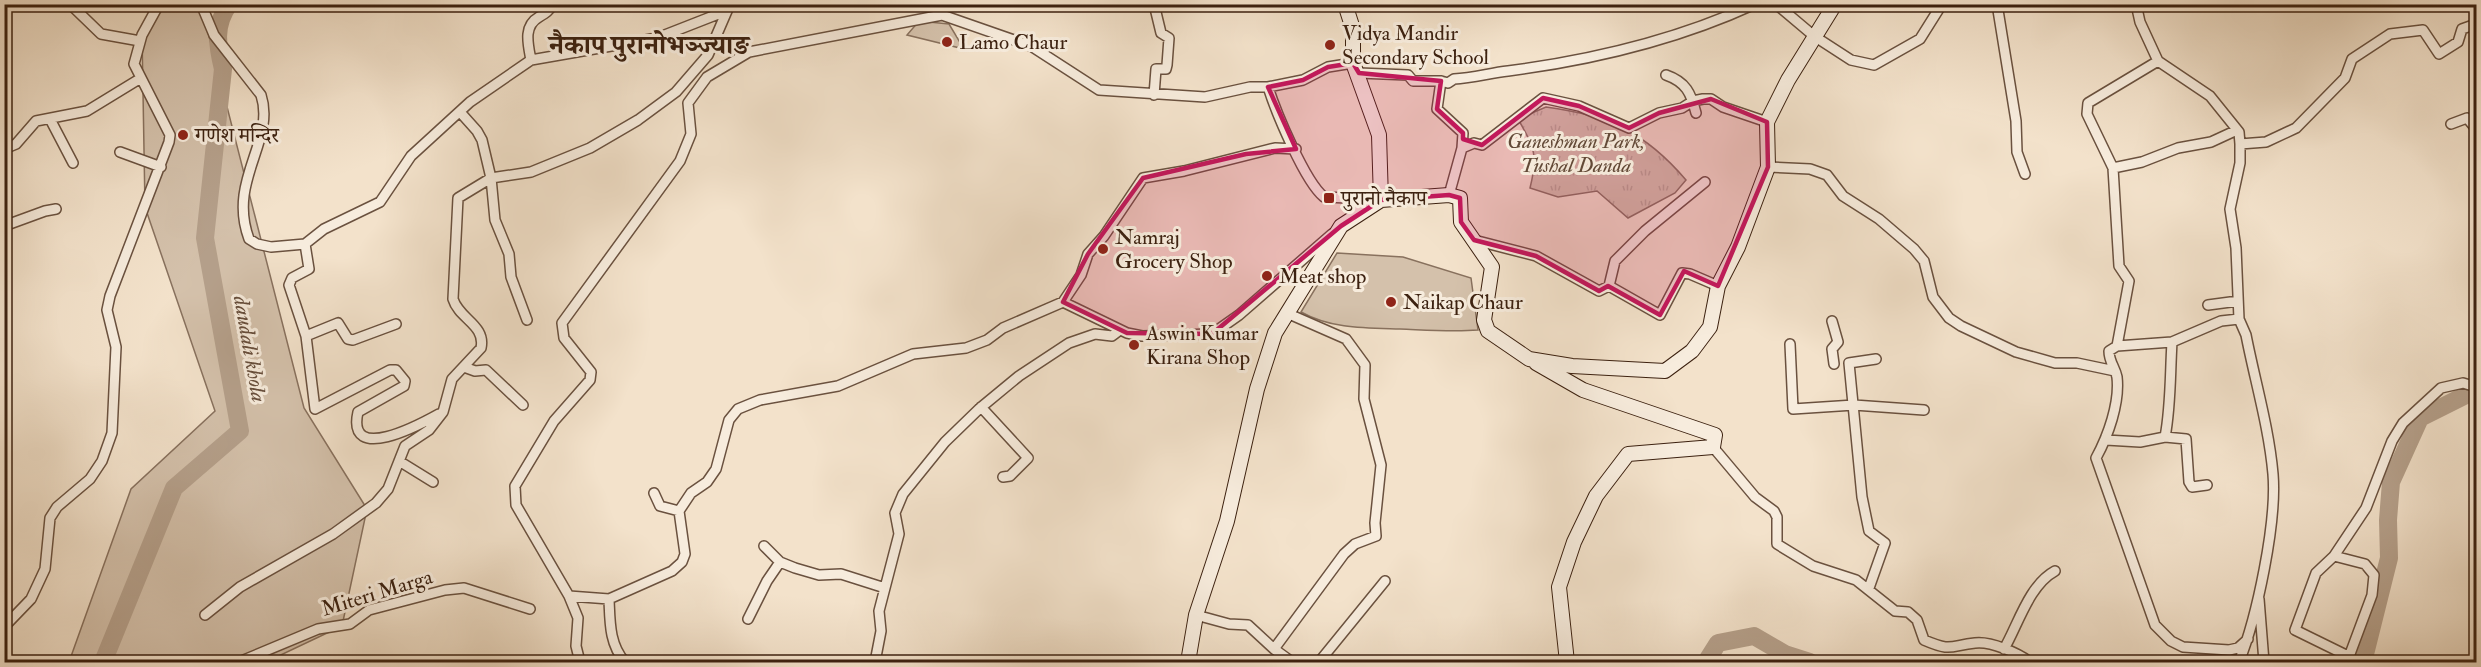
<svg xmlns="http://www.w3.org/2000/svg" width="2481" height="667" font-family="'IM FELL Double Pica','Noto Serif Devanagari',serif">
	<style>
		.green { fill: #d4c1ab; stroke: #88715e; stroke-width: 1.5 }
		.park { fill: url(#park-tufts); stroke: #88715e; stroke-width: 1.5 }
		.lines { fill: none; stroke-linecap: round; stroke-linejoin: round }
		.river { stroke: #b5a08b; stroke-width: 18 }
		.street-casing { stroke: #6a513f; stroke-width: 12 }
		.secondary-casing { stroke: #3c2110; stroke-width: 16 }
		.street { stroke: #f7ecdd; stroke-width: 9 }
		.secondary { stroke: #f7ecdd; stroke-width: 14 }
		.marked { fill: #c2185b; fill-opacity: 0.2; stroke: #c2185b; stroke-width: 4.5; stroke-linejoin: round }
		.poi-dot { fill: #8f2418; stroke: #f7ecdd; stroke-width: 2 }
		.labels { text-anchor: middle; dominant-baseline: central; stroke-width: 6; stroke-linejoin: round; paint-order: stroke }
		.poi-label { font-size: 21px; fill: #3c2110; stroke: #f7ecdd; text-anchor: start }
		.park-label { font-size: 21px; font-style: italic; fill: #624937; stroke: #f7ecdd }
		.street-label { font-size: 21px; fill: #3c2110; stroke: #f7ecdd }
		.water-label { font-size: 22px; font-style: italic; fill: #664d3b; stroke: #f7ecdd }
		.district-label { font-size: 27px; font-weight: bold; fill: #3c2110; stroke: #f7ecdd }
	</style>
	<defs>
		<pattern id="park-tufts" width="24" height="20" patternUnits="userSpaceOnUse" patternTransform="scale(1.5)"><rect width="24" height="20" fill="#d4c1ab"/><path d="M3 7l-1-3M5 7V3M7 7l1-3M15 17l-1-3M17 17v-4M19 17l1-3" fill="none" stroke="#b7a692"/></pattern>
	</defs>
	<rect width="100%" height="100%" fill="#f3e2cb"/>
	<filter id="stains"><feTurbulence type="fractalNoise" baseFrequency=".00333" numOctaves="4"/><feColorMatrix values="0 0 0 0 .2 0 0 0 0 .09 0 0 0 0 .02 0 0 0 .5 -.17"/></filter>
	<radialGradient id="worn" r=".72"><stop offset=".6" stop-color="#630" stop-opacity="0"/><stop offset="1" stop-color="#630" stop-opacity=".3"/></radialGradient>
	<path class="green" d="M157,5H201L304,408L367,509L342,626L266,662H69L131,489L215,411L145,207L142,35Z
		M919,21L949,24L964,49L907,35Z
		M1337,253L1403,257L1471,278L1478,330C1452,332 1426,330 1400,329C1366,328 1331,329 1301,312Z"/>
	<path class="park" d="M1546,107C1608,115 1645,132 1686,180L1675,193L1628,218L1597,191L1558,197L1530,188C1538,156 1535,148 1518,119Z"/>
	<g class="lines">
		<path class="river" d="M103,662L174,488L240,431L205,238L223,69C217,45 214,25 229,4
			M1706,662L1718,643L1754,636L1785,654L1810,662
			M2363,662L2389,558L2388,520L2391,482L2420,418L2476,390"/>
		<g class="street-casing">
			<path id="street" d="M70,4L101,34L140,41
				M201,4L214,35L261,95C276,141 227,180 249,239L257,244L271,247L305,244L324,229L380,202L411,156L470,102L531,60L657,38L726,11
				M1776,4L1814,36L1851,60L1874,65L1920,39L1942,4
				M1997,4L2016,121L2017,152L2025,174
				M2136,4L2140,22L2158,61L2210,96L2239,132L2240,144L2266,142L2296,128L2345,78L2352,59L2390,34L2423,30L2439,54L2458,42L2462,29L2476,24
				M711,44L749,52L942,15L1031,46L1099,90L1205,97L1250,87H1268L1303,80L1328,67L1353,63
				M531,60C528,44 523,26 539,17C546,13 549,11 553,4
				M2158,61L2088,103L2087,114L2113,168L2142,162L2178,148L2211,142L2237,130
				M1359,73L1408,75L1413,81H1441L1448,83L1454,79C1473,78 1490,73 1508,71C1593,60 1677,40 1755,4
				M1666,75C1686,82 1691,93 1696,113
				M1441,81L1437,109L1463,133L1462,148
				M1268,87C1276,112 1305,182 1324,197C1345,199 1346,193 1361,212
				M1154,95L1156,69H1166L1167,65L1169,38L1161,33L1154,4
				M460,112L477,131L482,140L491,178L495,220L509,254L511,277L527,320
				M50,119L73,163
				M2451,124L2467,118L2476,129
				M4,149L16,144L36,121L87,111L141,78
				M120,152L161,167
				M1768,167L1810,169L1827,175L1843,196L1879,219L1914,249L1924,261L1933,297L1949,318L1961,326L2016,352L2055,363H2077L2115,371
				M2113,168L2119,266L2129,281L2117,346L2109,351C2109,362 2115,367 2117,377C2120,403 2108,436 2096,458L2155,625L2171,641L2183,647L2229,650L2238,648L2248,639
				M1449,195L1462,148L1474,143L1482,145L1543,98L1579,106L1629,128L1659,113L1682,108L1693,101L1703,99H1711L1723,107L1767,122
				M4,226L45,211L56,209
				M1474,240L1536,256L1599,291L1609,286L1615,261L1645,231L1705,182
				M305,244L309,269L292,278L289,285L306,336L315,409L390,370H396L405,381L404,386L358,412C346,465 421,424 439,414
				M1609,286L1660,315L1682,273L1690,274L1718,286
				M1063,302L1081,275L1088,254L1104,236L1143,178L1184,171L1275,148L1296,149
				M2208,305L2238,301
				M1832,321L1838,342L1832,349L1834,364
				M306,336L338,323L348,339L353,340L396,324
				M2172,342L2221,321L2239,319
				M1790,344L1793,409L1854,405L1924,410
				M2117,346L2172,342C2170,374 2171,406 2165,437L2186,439L2189,482L2192,487L2207,485
				M464,367L475,371L486,370L523,405
				M981,407L1028,458L1010,476L1003,477
				M2106,440L2140,442L2165,437
				M1713,447L1755,497L1774,511L1777,517V544L1813,566L1856,580L1895,611L1908,612L1917,620L1924,640C1952,652 1949,646 1975,643C1991,641 2018,653 2030,662
				M399,461L433,482
				M654,493L660,506L679,511
				M764,546L780,562L795,568L819,575L841,574L885,588
				M2334,556L2365,564L2374,575L2372,595L2347,662
				M1869,588L1885,543L1869,531L1862,497L1849,363L1876,359
				M569,596L609,599L672,571L682,562L685,554L679,511L691,493L707,482L716,469L729,420L738,409L760,400L838,386L913,354L966,348L987,340L1003,328L1063,302L1127,333L1142,336L1212,334L1239,315L1332,234
				M609,599C610,621 609,644 625,662
				M2259,599L2264,662
				M205,615L240,587L333,534L376,503L388,489L405,446L429,430L443,412L452,379L481,348C486,325 459,319 453,299L458,198L491,178L531,172L590,148L638,120L676,92L708,55L730,4
				M1196,615L1229,624L1248,625L1274,649L1344,554L1355,544L1376,536L1375,523L1381,465L1364,399L1365,365L1346,339L1289,314
				M748,619L767,581L780,562
				M4,627L31,599L45,569L50,518L57,507L90,479L102,461L112,433L116,347L107,310L110,296L169,142L170,135L134,64L142,35L159,4
				M1274,649L1292,662
				M2004,649C2018,625 2029,585 2055,571
				M2348,656L2295,630L2316,573L2334,556L2366,508L2392,441L2403,423L2441,388L2463,383L2476,387
				M239,662L318,629L350,624L369,610L445,590L464,588L530,609
				M580,662L576,646L578,618L569,596L516,505L515,486L554,421L590,380L591,372L564,338L562,323L680,161L691,134L688,103L707,77L749,52
				M875,662L881,631L879,611L899,534L895,513L903,494L945,442L979,409L1019,376L1069,343L1095,334L1112,336L1120,330
				M1319,662L1385,581
				M2239,662C2257,617 2277,522 2273,474C2269,428 2255,381 2246,335L2239,319L2236,248L2230,209L2240,163V144"/>
		</g>
		<g class="secondary-casing">
			<path id="secondary" d="M1381,200L1449,195L1460,198L1461,222L1492,267L1484,320L1488,331L1529,359L1572,366L1665,371L1692,351L1710,327L1718,286L1738,247L1768,167L1767,122L1788,80L1835,4
				M1536,363L1583,390L1715,435L1713,447L1628,454L1596,496L1574,542L1559,587L1567,662
				M1188,662L1196,615L1227,521L1257,389L1275,333L1341,226L1381,200L1379,135L1353,63V29L1345,4"/>
		</g>
		<use href="#street" class="street"/>
		<use href="#secondary" class="secondary"/>
	</g>
	<path class="marked" d="M1353,63L1359,73L1441,81L1437,109L1463,133V139L1482,145L1543,98L1579,106L1629,128L1659,113L1711,99L1767,122L1768,167L1718,286L1684,271L1660,315L1608,286L1599,291L1536,256L1474,240L1461,222L1460,198L1449,195L1381,200L1341,226L1212,334L1127,333L1063,302L1088,254L1143,178L1246,154L1296,149L1268,87L1303,80L1328,67Z"/>
	<g class="poi-dot">
		<circle cx="947" cy="42" r="6"/>
		<circle cx="1330" cy="45" r="6"/>
		<circle cx="183" cy="135" r="6"/>
		<rect x="1323" y="192" width="12" height="12" rx="3"/>
		<circle cx="1103" cy="249" r="6"/>
		<circle cx="1267" cy="276" r="6"/>
		<circle cx="1391" cy="302" r="6"/>
		<circle cx="1134" cy="345" r="6"/>
	</g>
	<g class="labels">
		<g class="poi-label">
			<text x="1342" y="33">Vidya Mandir<tspan x="1342" dy="24">Secondary School</tspan></text>
			<text x="959" y="42">Lamo Chaur</text>
			<text x="195" y="135">गणेश मन्दिर</text>
			<text x="1341" y="198">पुरानो नैकाप</text>
			<text x="1115" y="237">Namraj<tspan x="1115" dy="24">Grocery Shop</tspan></text>
			<text x="1279" y="276">Meat shop</text>
			<text x="1403" y="302">Naikap Chaur</text>
			<text x="1146" y="333">Aswin Kumar<tspan x="1146" dy="24">Kirana Shop</tspan></text>
		</g>
		<g class="park-label">
			<text x="1576" y="141">Ganeshman Park,<tspan x="1576" dy="24">Tushal Danda</tspan></text>
		</g>
		<g class="street-label">
			<text transform="translate(377 593) rotate(-17)">Miteri Marga</text>
		</g>
		<g class="water-label">
			<text transform="translate(250 349) rotate(80)">daudali khola</text>
		</g>
		<g class="district-label">
			<text x="649" y="45">नैकाप पुरानोभञ्ज्याङ</text>
		</g>
	</g>
	<rect width="2481" height="667" fill="none" stroke="#f3e2cb" stroke-width="24"/>
	<rect x="6" y="6" width="2469" height="655" fill="none" stroke="#3c2110" stroke-width="3"/>
	<rect x="12" y="12" width="2457" height="643" fill="none" stroke="#3c2110" stroke-width="1.5"/>
	<rect width="100%" height="100%" filter="url(#stains)"/>
	<rect width="100%" height="100%" fill="url(#worn)"/>
</svg>
